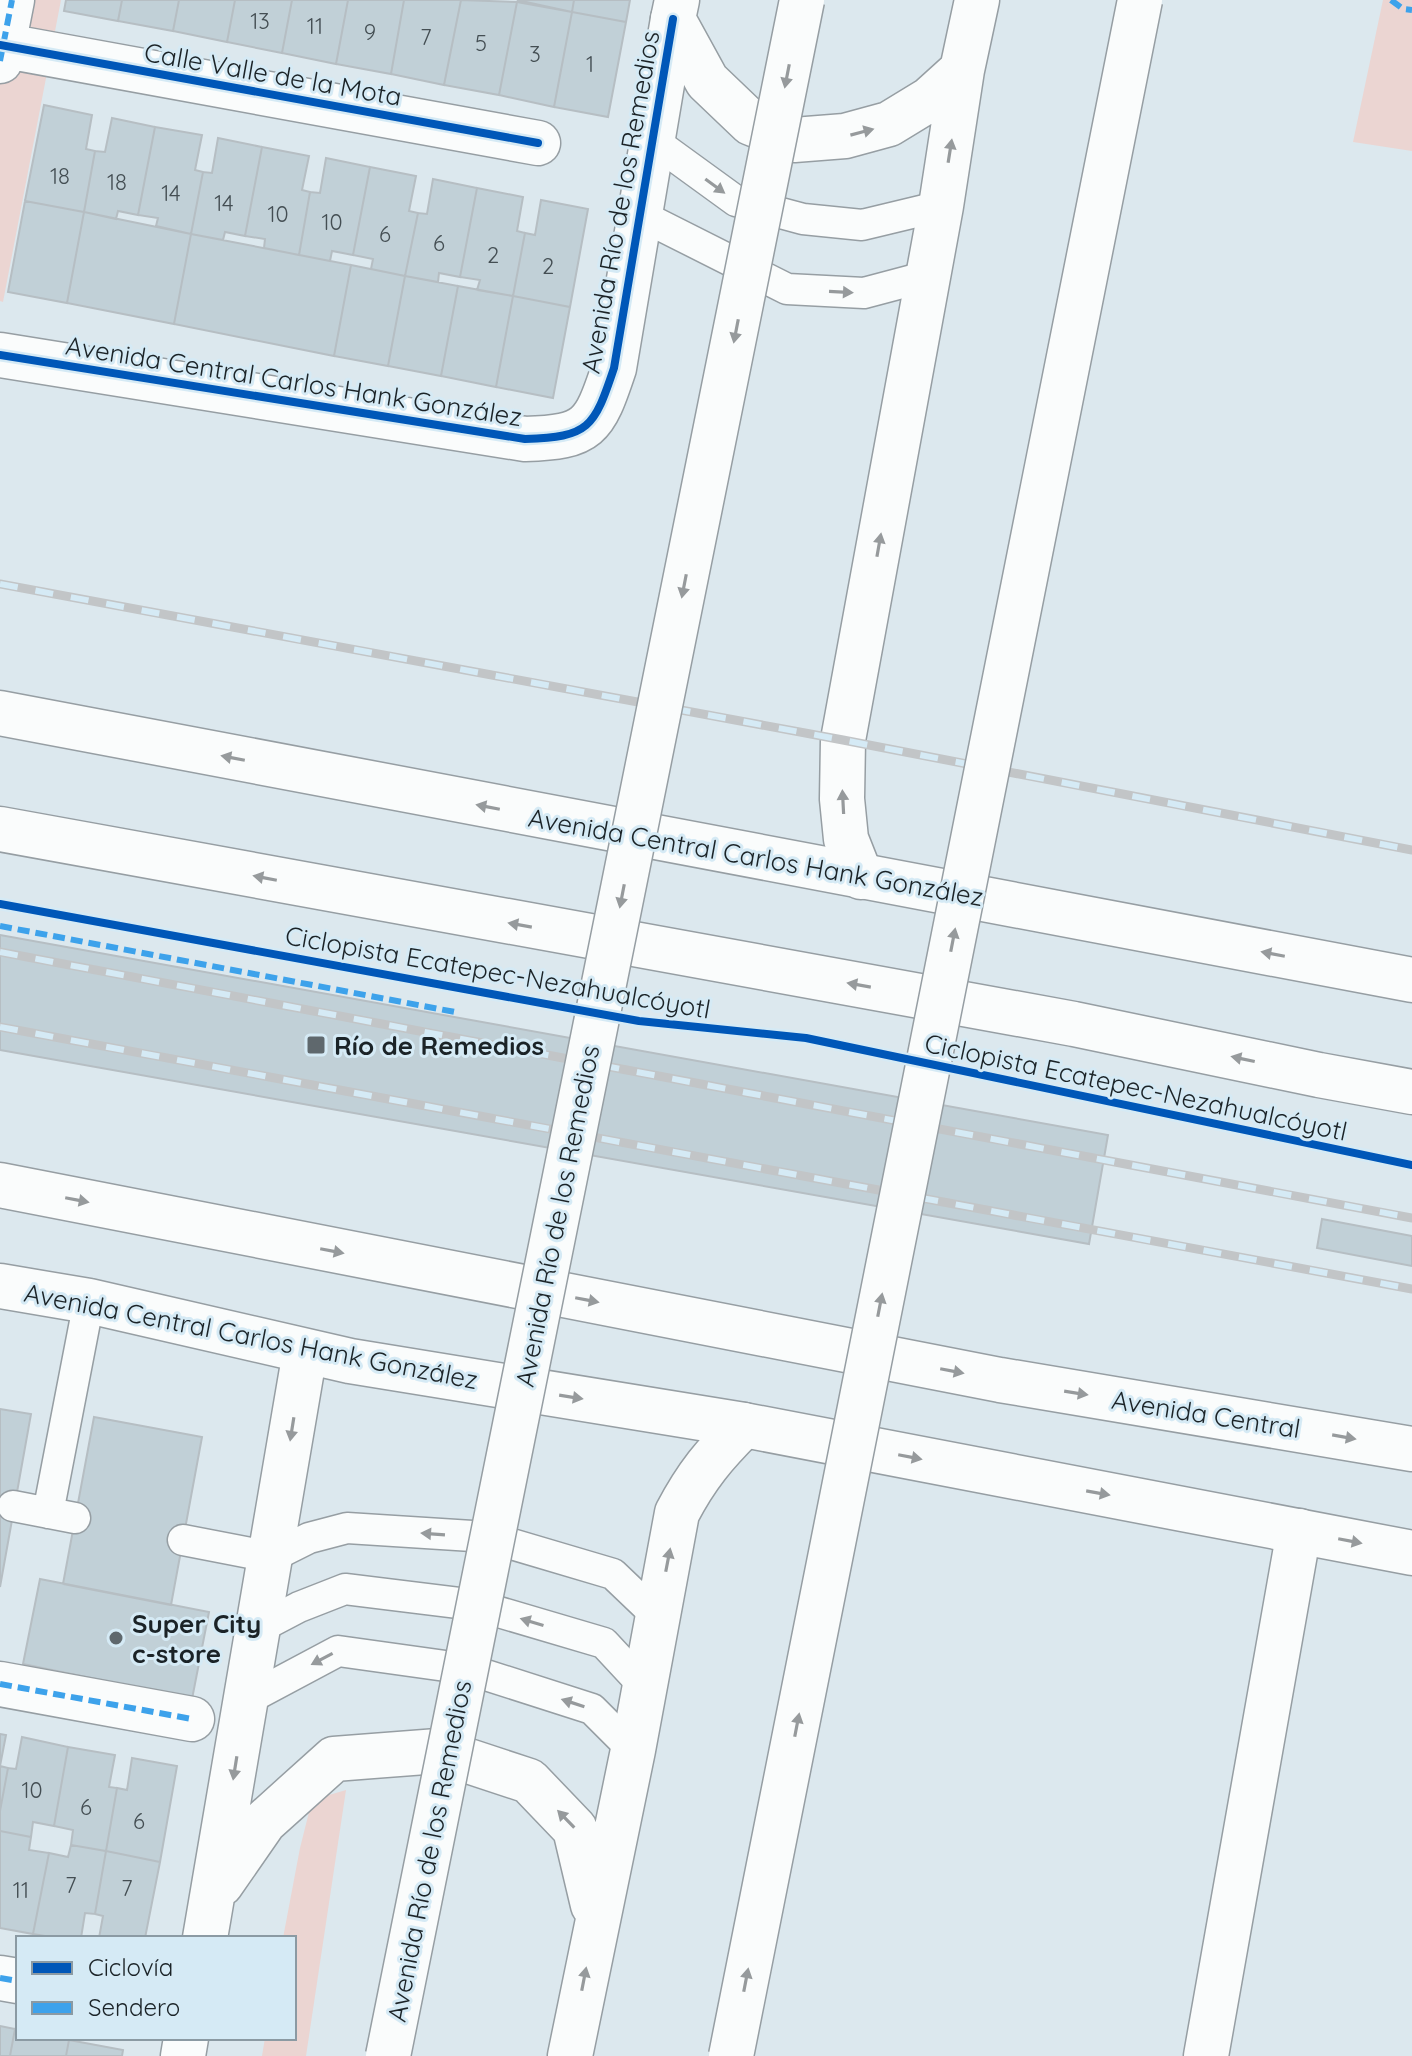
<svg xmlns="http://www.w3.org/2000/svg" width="1412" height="2056" font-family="Quicksand,sans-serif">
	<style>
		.green { fill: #ebd5d2 }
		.building { fill: #c1d0d7; stroke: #b6bec3; stroke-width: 2 }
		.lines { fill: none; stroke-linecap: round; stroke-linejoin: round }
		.lane-casing { stroke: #969ea3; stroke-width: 33 }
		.street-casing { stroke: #969ea3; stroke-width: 47 }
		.secondary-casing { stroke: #969ea3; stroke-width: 47 }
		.highway-casing { stroke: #969ea3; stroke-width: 47 }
		.lane { stroke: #fafcfc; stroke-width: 30 }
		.street { stroke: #fafcfc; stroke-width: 44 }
		.secondary { stroke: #fafcfc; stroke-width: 44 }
		.highway { stroke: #fafcfc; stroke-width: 44 }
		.rail-casing { stroke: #c2c5c7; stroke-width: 9 }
		.rail { stroke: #d5eaf5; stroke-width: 6; stroke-dasharray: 18; stroke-linecap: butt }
		.highway-bridge-casing { stroke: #969ea3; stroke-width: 47; stroke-linecap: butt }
		.highway-bridge { stroke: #fafcfc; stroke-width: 44 }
		.quiet { stroke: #3da2eb; stroke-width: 6; stroke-dasharray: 12 6; stroke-linecap: butt }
		.cycleway-casing { stroke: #d5eaf5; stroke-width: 13 }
		.cycleway { stroke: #0057b8; stroke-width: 8 }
		.oneway { fill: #969a9c }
		.poi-dot { fill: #5f686d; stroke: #d5eaf5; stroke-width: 3 }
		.labels { text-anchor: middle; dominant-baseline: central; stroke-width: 6; stroke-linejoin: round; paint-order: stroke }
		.number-label { font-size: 22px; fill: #444e53 }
		.street-label { font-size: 26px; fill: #1b2327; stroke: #d5eaf5 }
		.poi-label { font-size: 26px; font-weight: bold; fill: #1b2327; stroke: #d5eaf5; text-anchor: start }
	</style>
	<rect width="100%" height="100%" fill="#dce8ee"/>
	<path class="green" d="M0,0H61L3,302L0,301Z
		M1383,0H1412V151L1353,142Z
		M346,1790L306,2056H262L265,2038H294V1938H283L300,1848L312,1800Z"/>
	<path class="building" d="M66,0H122L118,21L64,11Z
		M122,0H179L173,31L118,21Z
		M179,0H235L227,42L173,31Z
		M235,0H292L282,53L227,42Z
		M292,0H348L336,64L282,53Z
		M348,0H404L391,74L336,64Z
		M404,0H461L444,85L391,74Z
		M461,0L517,2L499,95L444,85Z
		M517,0H574L572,12Z
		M574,0H630L626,22L572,12Z
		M517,2L572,12L554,107L499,95Z
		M572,12L626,22L608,117L554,107Z
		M44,105L92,115L86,149L95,151L84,212L25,201Z
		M112,118L155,127L138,215L118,211L116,219L84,212L95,151L105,152Z
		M155,127L202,135L195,170L203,172L191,234L156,226L158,218L138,215Z
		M218,138L262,147L245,236L225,232L223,240L191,234L203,172L212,173Z
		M262,147L309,156L302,190L310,192L299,255L264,248L265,239L245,236Z
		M326,158L370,167L353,255L332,251L330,261L299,255L310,192L320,193Z
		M370,167L416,176L409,211L418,213L405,276L371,269L373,259L353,255Z
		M433,179L477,188L460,277L439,273L438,282L405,276L418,213L427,214Z
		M477,188L523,197L517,231L525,233L513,296L477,290L480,280L460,277Z
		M541,200L588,209L570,307L513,296L525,233L535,235Z
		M25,201L84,212L67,303L8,292Z
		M84,212L191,234L174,324L67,303Z
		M191,234L351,265L334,356L174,324Z
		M351,265L405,276L388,366L334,356Z
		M405,276L458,286L441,376L388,366Z
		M458,286L513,296L496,387L441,376Z
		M513,296L570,307L553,398L496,387Z
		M0,935L1108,1135L1089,1244L0,1050Z
		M1322,1219L1412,1236V1266L1317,1248Z
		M0,1409L31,1414L0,1587Z
		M94,1417L202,1437L171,1605L63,1584Z
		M40,1579L209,1612L192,1699L23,1664Z
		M0,1734L6,1735L0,1766L8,1768L0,1811Z
		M22,1737L68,1747L54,1826L33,1822L31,1837L0,1831V1811L8,1768L16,1769Z
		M68,1747L115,1755L109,1787L117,1788L106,1851L71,1845L73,1830L54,1826Z
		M132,1758L177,1766L160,1862L106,1851L117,1788L127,1790Z
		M0,1831L31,1837L29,1850L49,1853L33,1934L0,1928Z
		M71,1845L106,1851L95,1914L85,1913L81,1938H57L33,1934L49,1853L68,1857Z
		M106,1851L160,1862L145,1938H99L103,1916L95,1914Z
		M0,2026L15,2029L10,2056H0Z
		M15,2029L18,2030V2038L69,2040L66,2056H10Z
		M69,2040L123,2050L122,2056H66Z"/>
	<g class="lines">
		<g class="lane-casing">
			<path id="lane" d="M652,140L736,201L803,219L862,225L941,206
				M640,215L787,289L864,293L928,276
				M13,1506L75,1518
				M48,1513L89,1301
				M183,1540L271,1557L309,1538L347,1528L488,1537L613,1574L657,1616
				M259,1628L299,1607L345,1589L475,1605L604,1643L644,1686
				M246,1700L338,1651L467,1669L592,1709L633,1750"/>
		</g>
		<g class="street-casing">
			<path id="street" d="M0,45L538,143
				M0,61L12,0
				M0,1684L192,1719
				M0,1978L18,1981
				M1206,2056L1299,1531"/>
		</g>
		<g class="secondary-casing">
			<path id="secondary" d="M0,355L525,439C589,437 594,428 614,368L673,19
				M0,713L1412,980
				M0,1286L89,1301L350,1361L744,1425L1412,1553"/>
		</g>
		<g class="highway-casing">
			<path id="highway" d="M677,0L673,19L707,81L751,123L794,140L845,136L889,124L930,99L962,70
				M0,829L1074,1024L1319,1075L1412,1092
				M861,877L846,839L842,799L843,740L941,206L962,70L977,0
				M0,1185L1000,1380L1412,1449
				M221,1884L264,1822L334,1759L438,1751L529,1781L575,1829L593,1905
				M205,1938L305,1352
				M183,2056L186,2038
				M570,2056L633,1750L677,1513C697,1475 714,1455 744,1425"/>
		</g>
		<use href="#lane" class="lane"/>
		<use href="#street" class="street"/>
		<use href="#secondary" class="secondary"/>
		<use href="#highway" class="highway"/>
		<g class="rail-casing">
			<path id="rail" d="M0,584L843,740L1412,850
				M0,952L1412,1218
				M0,1027L1412,1289"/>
		</g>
		<use href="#rail" class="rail"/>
		<g class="highway-bridge-casing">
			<path id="highway-bridge" d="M388,2056L802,0
				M731,2056L1140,0"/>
		</g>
		<use href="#highway-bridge" class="highway-bridge"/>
		<path class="quiet" d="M1391,0L1403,9L1412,10
			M0,61L12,0
			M0,926L455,1012
			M0,1684L192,1719
			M0,1978L18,1981"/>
		<g class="cycleway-casing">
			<path id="cycleway" d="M0,45L538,143
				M0,355L525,439C589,437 594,428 614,368L673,19
				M0,904L639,1021L806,1038L1412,1165"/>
		</g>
		<use href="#cycleway" class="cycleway"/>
	</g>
	<defs><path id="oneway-solid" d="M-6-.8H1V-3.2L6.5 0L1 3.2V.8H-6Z" transform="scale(2)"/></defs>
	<g class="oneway">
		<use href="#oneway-solid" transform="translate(787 76) rotate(101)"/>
		<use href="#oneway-solid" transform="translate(862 132) rotate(-15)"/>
		<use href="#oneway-solid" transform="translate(950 151) rotate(-81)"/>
		<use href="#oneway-solid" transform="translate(715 186) rotate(36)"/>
		<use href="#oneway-solid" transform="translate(841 292) rotate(3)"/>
		<use href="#oneway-solid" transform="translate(736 331) rotate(101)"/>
		<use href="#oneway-solid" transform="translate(879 545) rotate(-80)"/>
		<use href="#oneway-solid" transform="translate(684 586) rotate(101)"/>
		<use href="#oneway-solid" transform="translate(233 758) rotate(-169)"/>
		<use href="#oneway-solid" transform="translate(843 802) rotate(-93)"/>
		<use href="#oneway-solid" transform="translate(488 807) rotate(-169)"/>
		<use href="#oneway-solid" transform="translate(265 878) rotate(-169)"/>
		<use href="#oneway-solid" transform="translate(622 896) rotate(101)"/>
		<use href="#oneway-solid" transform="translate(520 925) rotate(-170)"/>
		<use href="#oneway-solid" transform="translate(953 940) rotate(-79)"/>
		<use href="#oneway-solid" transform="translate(1273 954) rotate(-169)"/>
		<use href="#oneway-solid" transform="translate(859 985) rotate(-170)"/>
		<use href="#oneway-solid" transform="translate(1243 1059) rotate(-168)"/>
		<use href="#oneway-solid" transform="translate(77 1200) rotate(11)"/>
		<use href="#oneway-solid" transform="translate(332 1251) rotate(11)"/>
		<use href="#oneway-solid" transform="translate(587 1300) rotate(11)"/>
		<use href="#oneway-solid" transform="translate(880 1305) rotate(-79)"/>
		<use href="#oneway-solid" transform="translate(952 1371) rotate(11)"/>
		<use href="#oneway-solid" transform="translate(1076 1393) rotate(9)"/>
		<use href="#oneway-solid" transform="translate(571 1397) rotate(9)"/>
		<use href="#oneway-solid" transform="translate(292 1429) rotate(99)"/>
		<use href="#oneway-solid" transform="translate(1344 1437) rotate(10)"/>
		<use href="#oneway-solid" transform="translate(910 1457) rotate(11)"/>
		<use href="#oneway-solid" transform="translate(1098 1493) rotate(10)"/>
		<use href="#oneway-solid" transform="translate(433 1534) rotate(-176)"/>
		<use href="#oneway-solid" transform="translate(1350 1541) rotate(11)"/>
		<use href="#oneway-solid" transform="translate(668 1560) rotate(-79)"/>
		<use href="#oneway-solid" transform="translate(532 1622) rotate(-163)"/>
		<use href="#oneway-solid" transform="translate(322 1659) rotate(152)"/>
		<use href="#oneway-solid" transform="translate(573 1703) rotate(-162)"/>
		<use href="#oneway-solid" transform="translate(797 1725) rotate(-79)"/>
		<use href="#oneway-solid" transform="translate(235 1768) rotate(99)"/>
		<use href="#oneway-solid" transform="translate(566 1819) rotate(-134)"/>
		<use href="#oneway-solid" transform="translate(584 1979) rotate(-79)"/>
		<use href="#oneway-solid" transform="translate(746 1980) rotate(-79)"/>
	</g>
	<g class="poi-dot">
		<rect x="306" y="1035" width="20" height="20" rx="4"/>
		<circle cx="116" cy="1638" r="8"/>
	</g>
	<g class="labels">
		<g class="number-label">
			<text x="260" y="21">13</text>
			<text x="315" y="26">11</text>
			<text x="370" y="32">9</text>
			<text x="426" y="37">7</text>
			<text x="481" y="43">5</text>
			<text x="535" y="54">3</text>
			<text x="590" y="64">1</text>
			<text x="60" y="176">18</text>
			<text x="117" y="182">18</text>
			<text x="171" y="193">14</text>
			<text x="224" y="203">14</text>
			<text x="278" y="214">10</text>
			<text x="332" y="222">10</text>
			<text x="385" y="234">6</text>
			<text x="439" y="243">6</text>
			<text x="493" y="255">2</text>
			<text x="548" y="266">2</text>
			<text x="32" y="1790">10</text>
			<text x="86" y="1807">6</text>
			<text x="139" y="1821">6</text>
			<text x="71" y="1885">7</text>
			<text x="127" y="1888">7</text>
			<text x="21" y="1890">11</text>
		</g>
		<g class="street-label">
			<text transform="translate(273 74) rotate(10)">Calle Valle de la Mota</text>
			<text transform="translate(620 202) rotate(-80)">Avenida Río de los Remedios</text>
			<text transform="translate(294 381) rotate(9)">Avenida Central Carlos Hank González</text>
			<text transform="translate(756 857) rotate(10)">Avenida Central Carlos Hank González</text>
			<text transform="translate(498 972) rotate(10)">Ciclopista Ecatepec-Nezahualcóyotl</text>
			<text transform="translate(1136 1087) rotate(12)">Ciclopista Ecatepec-Nezahualcóyotl</text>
			<text transform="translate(557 1216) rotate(-79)">Avenida Río de los Remedios</text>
			<text transform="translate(251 1336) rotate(11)">Avenida Central Carlos Hank González</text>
			<text transform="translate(1206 1414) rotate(9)">Avenida Central</text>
			<text transform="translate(429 1851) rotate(-79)">Avenida Río de los Remedios</text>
		</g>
		<g class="poi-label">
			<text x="334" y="1045">Río de Remedios</text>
			<text x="132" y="1623">Super City<tspan x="132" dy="30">c-store</tspan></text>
		</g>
	</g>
	<rect x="16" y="1936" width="280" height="104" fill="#d5eaf5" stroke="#8b9aa3" stroke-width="2"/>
	<rect x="32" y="1962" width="40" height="12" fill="#0057b8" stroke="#8b9aa3" stroke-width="2"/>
	<text x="88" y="1976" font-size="24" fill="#1b2327">Ciclovía</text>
	<rect x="32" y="2002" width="40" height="12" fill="#3da2eb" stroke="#8b9aa3" stroke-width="2"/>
	<text x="88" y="2016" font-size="24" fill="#1b2327">Sendero</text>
</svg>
